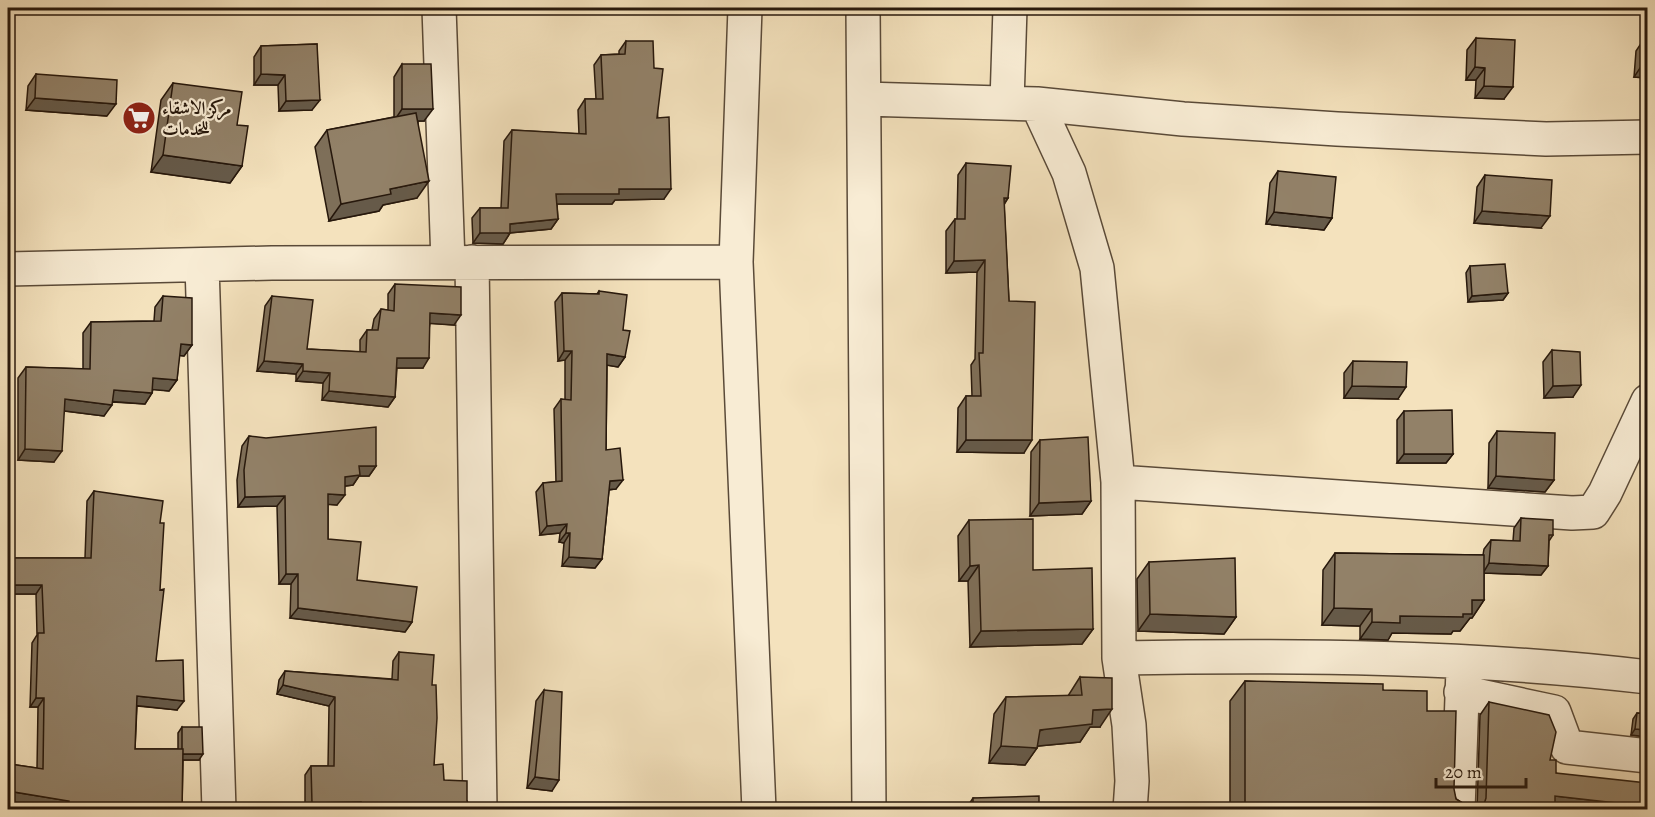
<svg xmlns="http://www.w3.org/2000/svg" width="1655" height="817" font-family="Alegreya,Amiri,serif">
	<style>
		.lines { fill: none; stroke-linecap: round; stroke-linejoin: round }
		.minor-casing { stroke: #5a4a38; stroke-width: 36 }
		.minor { stroke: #f8ecd4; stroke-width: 33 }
		.wall { fill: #7e6f59; stroke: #27180c; stroke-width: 1.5 }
		.shaded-wall { fill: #665a49; stroke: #27180c; stroke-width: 1.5 }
		.building { fill: #928168; stroke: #27180c; stroke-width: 1.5 }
		.labels { text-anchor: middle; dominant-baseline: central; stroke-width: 4.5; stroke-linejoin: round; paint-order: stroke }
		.poi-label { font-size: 18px; font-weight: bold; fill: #27180c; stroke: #f8ecd4; text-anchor: start }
	</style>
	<rect width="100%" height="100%" fill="#f4e2bd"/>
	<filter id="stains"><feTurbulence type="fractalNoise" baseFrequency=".00333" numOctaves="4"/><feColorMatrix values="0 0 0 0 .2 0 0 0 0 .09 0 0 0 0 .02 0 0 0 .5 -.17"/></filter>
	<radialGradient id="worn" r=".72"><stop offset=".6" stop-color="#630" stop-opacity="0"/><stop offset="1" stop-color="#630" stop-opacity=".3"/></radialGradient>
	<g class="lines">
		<g class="minor-casing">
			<path id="minor" d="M439,8L448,262
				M745,8L736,262L759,810
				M863,8L869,810
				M864,99L1037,104L1183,119L1337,129L1546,139L1648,137
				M1007,102L1010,8
				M1037,104L1069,173L1097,268L1118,482L1119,658L1129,725L1132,781L1130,810
				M472,262L480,810
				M202,265L219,810
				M8,269L272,263L736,262
				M1118,482L1572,513L1593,512L1605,493L1648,401
				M1119,658C1296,655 1472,656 1648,677
				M1461,692L1554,712L1567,747L1648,756
				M1458,810L1463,669"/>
		</g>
		<use href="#minor" class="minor"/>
	</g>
	<path class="wall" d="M1476,38L1504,99L1475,98L1476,80H1466L1467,50Z
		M1644,39H1647V78L1634,77L1636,51Z
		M626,41L654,68L664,199L615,200L612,204H557L558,219L551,229L510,233L503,244L473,243L472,218L480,208H501L504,141L512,130L579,134L578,110L585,99H596L594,65L601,55L619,54V51Z
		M317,44L312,110L279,111L278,85H254V57L261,46Z
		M402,64L424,121H418L417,198L383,205L379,211L329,221L315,147L327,130L394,117V77Z
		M36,74L107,116L26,110L28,86Z
		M173,83L237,125L242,166L230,183L151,172L161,100Z
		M966,163L1008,198L1004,205L1009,301L1024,453L957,452L958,408L966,396H972L971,365L975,359L977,272L946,273V231L955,219H957L958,175Z
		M1278,171L1332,218L1324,230L1266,224L1270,183Z
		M1485,175L1541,228L1474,223L1477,187Z
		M1470,266L1508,293L1503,300L1468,302L1466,273Z
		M395,284L454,325L430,323L423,368H397L395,397L388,407L322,400L323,383L296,381V374L257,371L265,306L272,296L307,349L360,352V340L367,330H372L374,319L381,309L388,310V294Z
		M599,291L623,330L625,357L618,367L607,365L606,450L616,489L609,490L602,559L595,568L562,566L564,543L559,542L560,533L540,535L536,492L543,483L556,482L554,409L561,399L565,400V360L558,361L555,302L562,293L597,294Z
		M163,296L192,345L184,356L179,355L177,380L169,391L153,389L152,393L145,404L112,402L104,416L64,411L54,462L18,460V378L26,367L83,369V333L91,322L154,321L155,307Z
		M1552,350L1573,397L1544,398L1543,362Z
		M1353,361L1398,399L1344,398V373Z
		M1404,411L1453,454L1446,463H1397V420Z
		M1497,431L1554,480L1545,492L1488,488L1489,443Z
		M249,436L376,466L369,476H359L353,485L345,486L337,505L328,504V539L357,580L412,622L405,632L290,618L291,584H279L277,506L238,507L237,480L242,446Z
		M1040,440L1091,501L1082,514L1030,516L1031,452Z
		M94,491L160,523L156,661L177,710L137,706L135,749H178V733L182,727L199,760H183L182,810H55L8,801V767L10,764L37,768L38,707H30L32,643L37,635L36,594H8V558H85L87,501Z
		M1521,518L1553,535L1549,541L1548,566L1541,575L1484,573V600L1472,618H1470L1460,631H1453L1451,634L1392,633L1388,640L1360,639V626L1322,625L1323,570L1335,553L1483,555L1484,549L1491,540L1513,541L1514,528Z
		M969,520L1033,570L1093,629L1082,644L970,647L968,581H959L958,536Z
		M1149,562L1236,617L1224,634L1138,631L1137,579Z
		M399,652L432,685L434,765L444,780L467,801L471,810H305V775L311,766H328L329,706L277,694L279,680L285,671L392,679L393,661Z
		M1080,677L1100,727H1090L1080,742L1038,746L1025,765L989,763L994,714L1006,697L1068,696Z
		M1245,681L1383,690L1427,711L1456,799L1469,807L1467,810H1230V701Z
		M544,690L552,791L527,788L536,701Z
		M1489,702L1550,760L1556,773L1646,810H1477L1480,715Z
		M1637,713L1647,714V737L1631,735L1633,719Z
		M973,798L1039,810H965Z"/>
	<path class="shaded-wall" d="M1642,65L1647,66V78L1634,77Z
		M1475,67L1485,68L1476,80H1466Z
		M261,74L285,75L278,85H254Z
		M1484,86L1513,87L1504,99L1475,98Z
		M35,98L116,104L107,116L26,110Z
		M320,100L312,110L279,111L286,101Z
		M402,109H433L424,121H394Z
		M163,155L242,166L230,183L151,172Z
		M429,181L417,198L383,205L379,211L329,221L341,204L390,189Z
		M619,189H671L664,199L615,200L612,204H549L556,194Z
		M1004,198H1008L1000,210Z
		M1482,211L1550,216L1541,228L1474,223Z
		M1274,212L1332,218L1324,230L1266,224Z
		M558,219L551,229L507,233H510L503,244L473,243L480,233L510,224Z
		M985,260L977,272L946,273L954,261Z
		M1508,293L1503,300L1468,302L1472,296Z
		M430,313L461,315L454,325L423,323Z
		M181,344L192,345L184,356L173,355Z
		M564,351H572L565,360L558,361Z
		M607,354L625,357L618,367L600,364Z
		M397,358H429L423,368H390Z
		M264,361L303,364L296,374L257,371Z
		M303,371L330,373L323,383L296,381Z
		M153,378L177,380L169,391L146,389Z
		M1581,385L1573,397L1544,398L1553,386Z
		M1352,386L1406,387L1398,399L1344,398Z
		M114,390L152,393L145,404L106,401Z
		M329,391L395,397L388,407L322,400Z
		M65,399L112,405L104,416L57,410Z
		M966,440H1032L1024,453L957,452Z
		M25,449L62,451L54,462L18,460Z
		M1404,454H1453L1446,463H1397Z
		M359,466H376L369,476H359L353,485L338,487L345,477Z
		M1496,476L1554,480L1545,492L1488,488Z
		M623,480L616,489L603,490L610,481Z
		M328,494L345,495L337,505L321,504Z
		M285,496L277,506L238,507L245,497Z
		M1091,501L1082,514L1030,516L1039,503Z
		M567,524L560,533L540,535L547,526Z
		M566,533H570L564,543L559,542Z
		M569,557L602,559L595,568L562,566Z
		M1489,563L1548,566L1541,575L1483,573Z
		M979,565L968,581H959L970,566Z
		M286,574H298L291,584H279Z
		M14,585H42L36,594H8Z
		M1472,600H1484L1472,618H1470L1460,631H1453L1451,634L1392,633L1388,640L1360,639L1372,622Z
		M298,608L412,622L405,632L290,618Z
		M1334,608L1372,609L1360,626L1322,625Z
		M1150,614L1236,617L1224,634L1138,631Z
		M1093,629L1082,644L970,647L981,631Z
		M283,685L335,697L329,706L277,694Z
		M137,696L184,701L177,710L131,705Z
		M36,698H44L38,707H30Z
		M1112,709L1100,727H1090L1080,742L1028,747L1037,748L1025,765L989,763L1001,746L1093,710Z
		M1635,729L1647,730V737L1631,735Z
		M182,754H203L199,760H178Z
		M535,777L559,780L552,791L527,788Z
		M8,791L69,801L63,810H55L8,801Z
		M1555,796L1616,803L1611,810L1546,809Z
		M361,802L356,810H307L312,803Z
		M1427,807H1469L1467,810H1425Z"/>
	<path class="building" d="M1476,38L1515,40L1513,87L1484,86L1485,68L1475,67Z
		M1644,39H1647V66L1642,65Z
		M626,41H653L654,68L663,69L657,118L669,117L671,189H619V194H556L558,219L510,224V233H480V208H508L512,130L586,134L585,99H603L601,55L625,54Z
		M317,44L320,100L286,101L285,75L261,74V46Z
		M402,64H431L433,109H402Z
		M36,74L117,80L116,104L35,98Z
		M173,83L242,92L237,125L248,126L242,166L163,155Z
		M416,113L429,181L390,189L391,194L341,204L327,130Z
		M966,163L1011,166L1008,198H1004L1009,301L1035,302L1032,440H966V396H981L979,353H983L985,260L954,261L955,219H965Z
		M1278,171L1336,177L1332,218L1274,212Z
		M1485,175L1552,180L1550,216L1482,211Z
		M1505,264L1508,293L1472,296L1470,266Z
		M395,284L461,287V315L430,313L429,358H397L395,397L329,391L330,373L303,371V364L264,361L272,296L313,300L307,349L366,352L367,330H378L381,309L394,311Z
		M599,291L627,295L623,330L630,331L625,357L607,354L606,450L620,448L623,480L610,481L602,559L569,557L570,533H566L567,524L547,526L543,483L562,481L561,399L571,400L572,351H564L562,293L599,294Z
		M163,296L192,298V345L181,344L177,380L153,378L152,393L114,390L112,405L65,399L62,451L25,449L26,367L90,369L91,322L161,321Z
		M1552,350L1580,352L1581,385L1553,386Z
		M1353,361L1407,362L1406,387L1352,386Z
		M1452,410L1453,454H1404V411Z
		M376,427V466H359L360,475L345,477V495L328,494V539L361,542L357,580L417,587L412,622L298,608V574H286L285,496L245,497L244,470L249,436L266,438Z
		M1497,431L1555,433L1554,480L1496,476Z
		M1088,437L1091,501L1039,503L1040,440Z
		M94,491L163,501L160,523H164L160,590L164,589L156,661L183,660L184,701L137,696L135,749H183L182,810H68L69,801L8,791V776L10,764L43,769L44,698H36L38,633H44L42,585H14L8,562V558H91Z
		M1521,518L1553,520V535H1549L1548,566L1489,563L1491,540L1520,541Z
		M1033,519V570L1092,568L1093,629L981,631L979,565L970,566L969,520Z
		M1335,553L1484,555V600H1472V614H1463V617L1400,616V623L1372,622V609L1334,608Z
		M1235,558L1236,617L1150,614L1149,562Z
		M399,652L434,655L432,685H436L437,718L434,765L443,764L444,780L467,781V801L471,810H361V802L312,803L311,766H334L335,697L283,685L285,671L398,680Z
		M1080,677L1112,678V709L1093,710L1092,724L1040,730L1037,748L1001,746L1006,697L1082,695Z
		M1245,681L1383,684V690L1427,691V711H1456L1454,789L1456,799L1469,807H1427V810H1245Z
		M544,690L562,692L559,780L535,777Z
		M1489,702L1549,715L1556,732L1550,760H1556V773L1647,783L1646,810H1615L1616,803L1555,796V810H1479L1483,807L1486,798Z
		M1637,713L1647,714V730L1635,729Z
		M182,727H202L203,754H183V749H182Z
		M1039,796V810H973V798Z"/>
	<defs>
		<g id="supermarket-disc" transform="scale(1.725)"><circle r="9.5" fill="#8f2418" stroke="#f8ecd4"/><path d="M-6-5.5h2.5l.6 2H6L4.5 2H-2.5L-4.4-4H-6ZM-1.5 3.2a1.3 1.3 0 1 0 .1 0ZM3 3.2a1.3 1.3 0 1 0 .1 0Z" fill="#fff"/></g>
	</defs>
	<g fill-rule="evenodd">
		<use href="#supermarket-disc" x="139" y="118"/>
	</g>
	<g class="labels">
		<g class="poi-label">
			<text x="162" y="108">مركز الاشقاء<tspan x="162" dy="21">للخدمات</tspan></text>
		</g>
	</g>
	<rect width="1655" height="817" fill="none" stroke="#f4e2bd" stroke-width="30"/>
	<rect x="9" y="9" width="1637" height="799" fill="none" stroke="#27180c" stroke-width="3"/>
	<rect x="15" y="15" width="1625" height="787" fill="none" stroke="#27180c" stroke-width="1.5"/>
	<path d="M1436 778v9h90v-9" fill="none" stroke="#27180c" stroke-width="3"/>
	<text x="1445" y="778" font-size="18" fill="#27180c" stroke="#f8ecd4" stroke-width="4.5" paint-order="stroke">20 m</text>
	<rect width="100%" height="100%" filter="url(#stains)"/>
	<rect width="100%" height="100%" fill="url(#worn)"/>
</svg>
